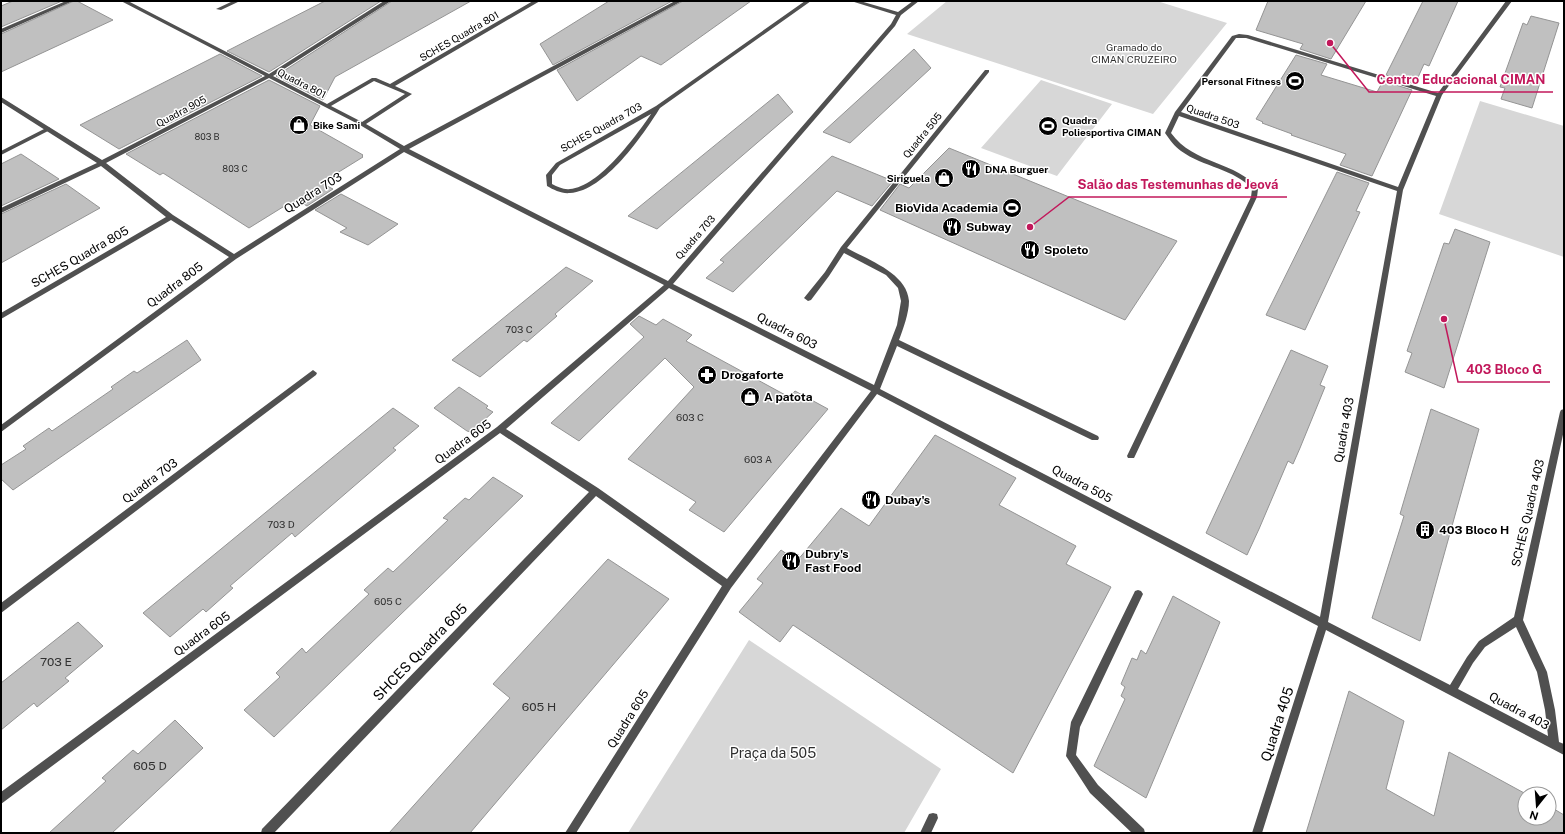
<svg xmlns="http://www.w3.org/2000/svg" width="1565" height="834" font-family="'Public Sans',sans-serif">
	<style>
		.green { fill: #d7d7d7 }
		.building { fill: #c0c0c0; stroke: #949494 }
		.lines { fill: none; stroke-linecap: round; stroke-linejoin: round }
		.lane { fill: #505050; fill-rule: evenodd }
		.street { fill: #505050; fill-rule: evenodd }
		.labels { text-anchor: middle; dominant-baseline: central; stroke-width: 3; stroke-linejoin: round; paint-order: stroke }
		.far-number-label { font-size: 9px; fill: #303030 }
		.far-street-label { font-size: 10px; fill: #000; stroke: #fff }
		.far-park-label { font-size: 10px; fill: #2e2e2e; stroke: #fff }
		.far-poi-label { font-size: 10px; font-weight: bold; fill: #000; stroke: #fff; text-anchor: start }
		.number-label { font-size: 10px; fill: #303030 }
		.street-label { font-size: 12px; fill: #000; stroke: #fff }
		.poi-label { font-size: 12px; font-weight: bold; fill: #000; stroke: #fff; text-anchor: start }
		.near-number-label { font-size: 12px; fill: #303030 }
		.near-street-label { font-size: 14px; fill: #000; stroke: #fff }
		.near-park-label { font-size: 14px; fill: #2e2e2e; stroke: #fff }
		.leader { fill: none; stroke: #c2185b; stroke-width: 1.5 }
		.callout-dot { fill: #c2185b; stroke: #fff; stroke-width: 1.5 }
		.callout-label { font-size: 13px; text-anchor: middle; font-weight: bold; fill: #c2185b; stroke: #fff; stroke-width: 3; stroke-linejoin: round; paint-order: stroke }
	</style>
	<rect width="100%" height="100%" fill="#fff"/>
	<path class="green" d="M947,1H1157L1227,23L1153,114L907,34Z
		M1041,80L1112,104L1057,176L981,148Z
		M1480,101L1564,126V257L1439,214Z
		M749,640L941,769L904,833H628Z"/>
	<path class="building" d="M13,1H62L1,27V6Z
		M74,1H77L113,20L1,72V34Z
		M325,1H381L269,72L227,51Z
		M392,1H471L335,77L323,100L276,76Z
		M609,1H672L553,65L540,44Z
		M683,1H751L661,65L641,56L577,101L557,70Z
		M1268,1H1366L1331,59L1300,49L1303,44L1256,30Z
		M1423,1H1458L1429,66L1424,64L1415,84L1386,75Z
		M1531,16L1559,23L1532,108L1501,99L1505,88L1500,87L1523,23L1527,25Z
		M914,49L931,68L850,143L823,132Z
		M220,54L262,76L119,149L80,125Z
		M1296,55L1327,64L1321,75L1377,92L1383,81L1412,90L1372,176L1340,165L1346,154L1291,135L1292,134L1262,123L1263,122L1256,119Z
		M269,80L320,106L310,125L363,155L362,156L363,157L321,183L333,189L307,206L297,200L292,203L291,202L249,228L163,173L160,175L126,154Z
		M778,94L793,112L657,229L628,216Z
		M949,148L1177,241L1125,320L880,210L900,184L909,188Z
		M21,154L59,179L1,206V164Z
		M832,156L893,181L872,206L837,191L733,292L706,278L724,262L720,260Z
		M1337,172L1369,183L1356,211L1360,212L1305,330L1266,315Z
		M66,184L100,208L1,263V214Z
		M341,194L398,224L368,245L340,232L347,228L315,210Z
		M1455,229L1490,242L1444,388L1405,372L1412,353L1407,351L1444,243L1449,244Z
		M566,267L593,281L555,314L557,316L527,342L524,340L480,377L452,360Z
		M639,316L656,325L663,319L692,335L686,341L789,397L795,391L828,409L724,532L689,510L696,502L628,459L694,387L665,358L579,441L551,423L644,337L630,324Z
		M187,340L201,360L13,490L1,479V465L26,449L23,446L49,428L52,431L113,389L111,387L134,371L137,373Z
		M1291,350L1328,366L1320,385L1325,387L1300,448L1293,464L1288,461L1259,529L1247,555L1206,533Z
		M459,387L488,406L486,408L493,412L471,432L467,431L434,408Z
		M393,408L419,426L393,448L396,450L295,537L292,533L230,586L233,588L206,612L203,609L170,637L143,613Z
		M1431,409L1479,429L1420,641L1372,618L1404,516L1400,514Z
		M935,435L1016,478L999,505L1076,546L1066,564L1111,587L1013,773L793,625L780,642L739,612L763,583L757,579L781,550L797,561L841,508L869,526Z
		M493,477L523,496L274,737L244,710L280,677L276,673L302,648L306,653L369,594L364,590L388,568L393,572L448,520L443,518L465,498L469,500Z
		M608,559L669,599L470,833H389L510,698L493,684Z
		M1173,596L1220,622L1146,798L1094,766L1125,699L1121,696L1125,687L1121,684L1132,658L1137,660L1141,650L1146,654Z
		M78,622L103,646L65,678L69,681L37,707L34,703L1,730V683Z
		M1349,691L1404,721L1386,789L1434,816L1449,752L1526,794L1525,818H1549V806L1564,815V833H1306Z
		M175,720L203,748L112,833H49L106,781L102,778L133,750L138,754Z"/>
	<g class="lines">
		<path class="lane" d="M48,127L50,128V130L1,155V151Z
			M1138,590L1141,591L1143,594L1080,727L1076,755L1098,785L1144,829L1145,833H1132L1090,793L1066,756L1071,722L1135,591Z"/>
		<path class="street" d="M66,1H73L1,33V29Z
			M121,1H128L269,74L384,1H391L273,76L327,104L372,78H376L390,84L533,1H540L395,86L412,94L366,124L404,146L675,1H682L409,149L668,281L891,24L896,15L851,1H860L898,12L913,1H919L901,15L895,26L673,284L874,385L897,325L901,301L898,288L886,275L844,253L829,276L811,300L808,301L804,298L825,272L841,247L985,70H989V72L847,248C868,260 907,273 909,301C909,313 903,329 899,340L1098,436L1099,438L1098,440H1092L897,346L880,389L1320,617L1397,191L1179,116L1171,133C1194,165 1237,161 1258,189L1257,197L1135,456L1134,458H1128L1127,456L1251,197L1252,189C1235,169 1203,167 1181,151C1174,146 1170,140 1165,133L1175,112L1232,36L1239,34L1248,35L1438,93L1506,1H1512L1442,95L1403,190L1328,622L1450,685L1467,657L1479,641L1514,617L1560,412L1561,410L1564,409V430L1523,620L1547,672L1555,710L1559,742L1564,744V755L1326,630L1262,833H1252L1318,626L877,394L731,588L576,833H565L722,586L596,496L274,833H261L262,829L589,492L500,433L1,804V792L497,427L664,285L404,152L236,259L1,432V425L229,257L171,220L1,319V313L166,217L101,166L1,213V208L97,163L1,102V97L102,160L265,76ZM1236,38H1246L1436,96L1398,187L1181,112ZM269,78L360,125L400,149L234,254L173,215L106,163ZM374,81L405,94L362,122L331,106ZM669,288L871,391L727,579L598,488L506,429ZM1516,627L1537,672L1545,710L1548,736L1458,689L1473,663L1485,647Z
			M233,1H240L221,10L216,9Z
			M805,1H811L660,108C643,135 605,191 570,193C562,194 554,190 547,186L546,175L556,163L656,106ZM651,114C636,136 599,187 570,189C564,190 558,187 552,184V175L560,165Z
			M313,370L317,373L316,375L1,613V603Z
			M933,813L937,814L938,818L931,833H920L929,814Z"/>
	</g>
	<defs>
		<g id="stadium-disc" transform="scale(1)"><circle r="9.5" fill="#000" stroke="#fff"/><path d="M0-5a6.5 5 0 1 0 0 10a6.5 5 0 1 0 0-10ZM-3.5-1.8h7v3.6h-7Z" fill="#fff"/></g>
		<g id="shop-disc" transform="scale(1)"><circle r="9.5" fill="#000" stroke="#fff"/><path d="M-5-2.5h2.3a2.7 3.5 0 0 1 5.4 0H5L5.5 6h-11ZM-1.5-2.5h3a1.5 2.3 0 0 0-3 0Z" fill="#fff"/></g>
		<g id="restaurant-disc" transform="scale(1)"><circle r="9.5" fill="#000" stroke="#fff"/><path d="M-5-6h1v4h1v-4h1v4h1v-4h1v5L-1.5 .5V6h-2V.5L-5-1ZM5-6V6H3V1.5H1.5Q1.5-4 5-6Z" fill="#fff"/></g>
		<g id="pharmacy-disc" transform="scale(1)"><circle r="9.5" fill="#000" stroke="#fff"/><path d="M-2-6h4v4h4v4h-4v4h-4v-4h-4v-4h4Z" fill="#fff"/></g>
		<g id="building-disc" transform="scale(1)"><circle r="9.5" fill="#000" stroke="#fff"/><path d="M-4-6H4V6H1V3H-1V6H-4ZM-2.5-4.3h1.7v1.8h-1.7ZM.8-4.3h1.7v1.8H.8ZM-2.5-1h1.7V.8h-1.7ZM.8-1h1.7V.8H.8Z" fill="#fff"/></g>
	</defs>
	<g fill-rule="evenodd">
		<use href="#stadium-disc" x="1295" y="81"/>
		<use href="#shop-disc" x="299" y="125"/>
		<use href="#stadium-disc" x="1048" y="126"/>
		<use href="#restaurant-disc" x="971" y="169"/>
		<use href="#shop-disc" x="944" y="178"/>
		<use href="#stadium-disc" x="1012" y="208"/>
		<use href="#restaurant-disc" x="952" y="227"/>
		<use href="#restaurant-disc" x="1030" y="250"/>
		<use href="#pharmacy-disc" x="707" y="375"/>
		<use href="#shop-disc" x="750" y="397"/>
		<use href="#restaurant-disc" x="871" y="500"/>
		<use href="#building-disc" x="1425" y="530"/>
		<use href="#restaurant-disc" x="791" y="561"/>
	</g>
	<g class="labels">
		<g class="far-number-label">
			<text x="207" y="136">803 B</text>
			<text x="235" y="168">803 C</text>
		</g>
		<g class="far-street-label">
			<text transform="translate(459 36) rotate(-30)">SCHES Quadra 801</text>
			<text transform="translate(302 83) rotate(27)">Quadra 801</text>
			<text transform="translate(181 111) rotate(-28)">Quadra 905</text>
			<text transform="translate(1213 116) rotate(19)">Quadra 503</text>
			<text transform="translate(601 127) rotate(-29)">SCHES Quadra 703</text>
			<text transform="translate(922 135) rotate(-51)">Quadra 505</text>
			<text transform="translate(695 237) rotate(-49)">Quadra 703</text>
		</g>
		<g class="far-park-label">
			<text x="1134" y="47">Gramado do<tspan x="1134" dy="12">CIMAN CRUZEIRO</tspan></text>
		</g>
		<g class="far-poi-label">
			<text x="1281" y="81" text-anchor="end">Personal Fitness</text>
			<text x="1062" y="120">Quadra<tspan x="1062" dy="12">Poliesportiva CIMAN</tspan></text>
			<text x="313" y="125">Bike Sami</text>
			<text x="985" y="169">DNA Burguer</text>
			<text x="930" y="178" text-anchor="end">Siriguela</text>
		</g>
		<g class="number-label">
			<text x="519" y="329">703 C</text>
			<text x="690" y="417">603 C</text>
			<text x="758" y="459">603 A</text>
			<text x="281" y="524">703 D</text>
			<text x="388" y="601">605 C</text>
		</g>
		<g class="street-label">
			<text transform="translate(313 193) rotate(-32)">Quadra 703</text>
			<text transform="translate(80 257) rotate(-30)">SCHES Quadra 805</text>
			<text transform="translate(175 285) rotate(-37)">Quadra 805</text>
			<text transform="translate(787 331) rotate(27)">Quadra 603</text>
			<text transform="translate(1344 430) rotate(-80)">Quadra 403</text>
			<text transform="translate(463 442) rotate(-36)">Quadra 605</text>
			<text transform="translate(150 481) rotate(-37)">Quadra 703</text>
			<text transform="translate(1082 484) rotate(28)">Quadra 505</text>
			<text transform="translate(1528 513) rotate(-77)">SCHES Quadra 403</text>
			<text transform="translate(202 634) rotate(-36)">Quadra 605</text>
			<text transform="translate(1519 711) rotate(28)">Quadra 403</text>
			<text transform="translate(628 719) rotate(-58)">Quadra 605</text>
		</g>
		<g class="poi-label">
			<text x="998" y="208" text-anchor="end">BioVida Academia</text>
			<text x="966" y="227">Subway</text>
			<text x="1044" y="250">Spoleto</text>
			<text x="721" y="375">Drogaforte</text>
			<text x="764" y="397">A patota</text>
			<text x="885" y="500">Dubay's</text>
			<text x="1439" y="530">403 Bloco H</text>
			<text x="805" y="554">Dubry's<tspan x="805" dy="14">Fast Food</tspan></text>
		</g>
		<g class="near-number-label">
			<text x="56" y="662">703 E</text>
			<text x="539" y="707">605 H</text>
			<text x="150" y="766">605 D</text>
		</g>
		<g class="near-street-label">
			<text transform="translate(420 652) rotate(-46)">SHCES Quadra 605</text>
			<text transform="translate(1277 724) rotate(-72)">Quadra 405</text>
		</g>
		<g class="near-park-label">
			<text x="773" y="753">Praça da 505</text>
		</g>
	</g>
	<path class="leader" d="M1330 43L1369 92H1553M1030 227L1069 197H1287M1444 319L1458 382H1550"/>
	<g class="callout-dot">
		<circle cx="1330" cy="43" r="4"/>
		<circle cx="1030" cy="227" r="4"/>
		<circle cx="1444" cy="319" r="4"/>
	</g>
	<g class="callout-label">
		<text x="1461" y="84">Centro Educacional CIMAN</text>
		<text x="1178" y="189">Salão das Testemunhas de Jeová</text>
		<text x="1504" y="374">403 Bloco G</text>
	</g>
	<rect width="1565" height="834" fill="none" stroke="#000000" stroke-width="4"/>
	<g transform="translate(1537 806) rotate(197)"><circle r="19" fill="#ffffff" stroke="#999999"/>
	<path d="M0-3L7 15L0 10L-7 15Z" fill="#000000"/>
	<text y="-6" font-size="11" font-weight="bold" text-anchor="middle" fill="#000000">N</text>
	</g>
</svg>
